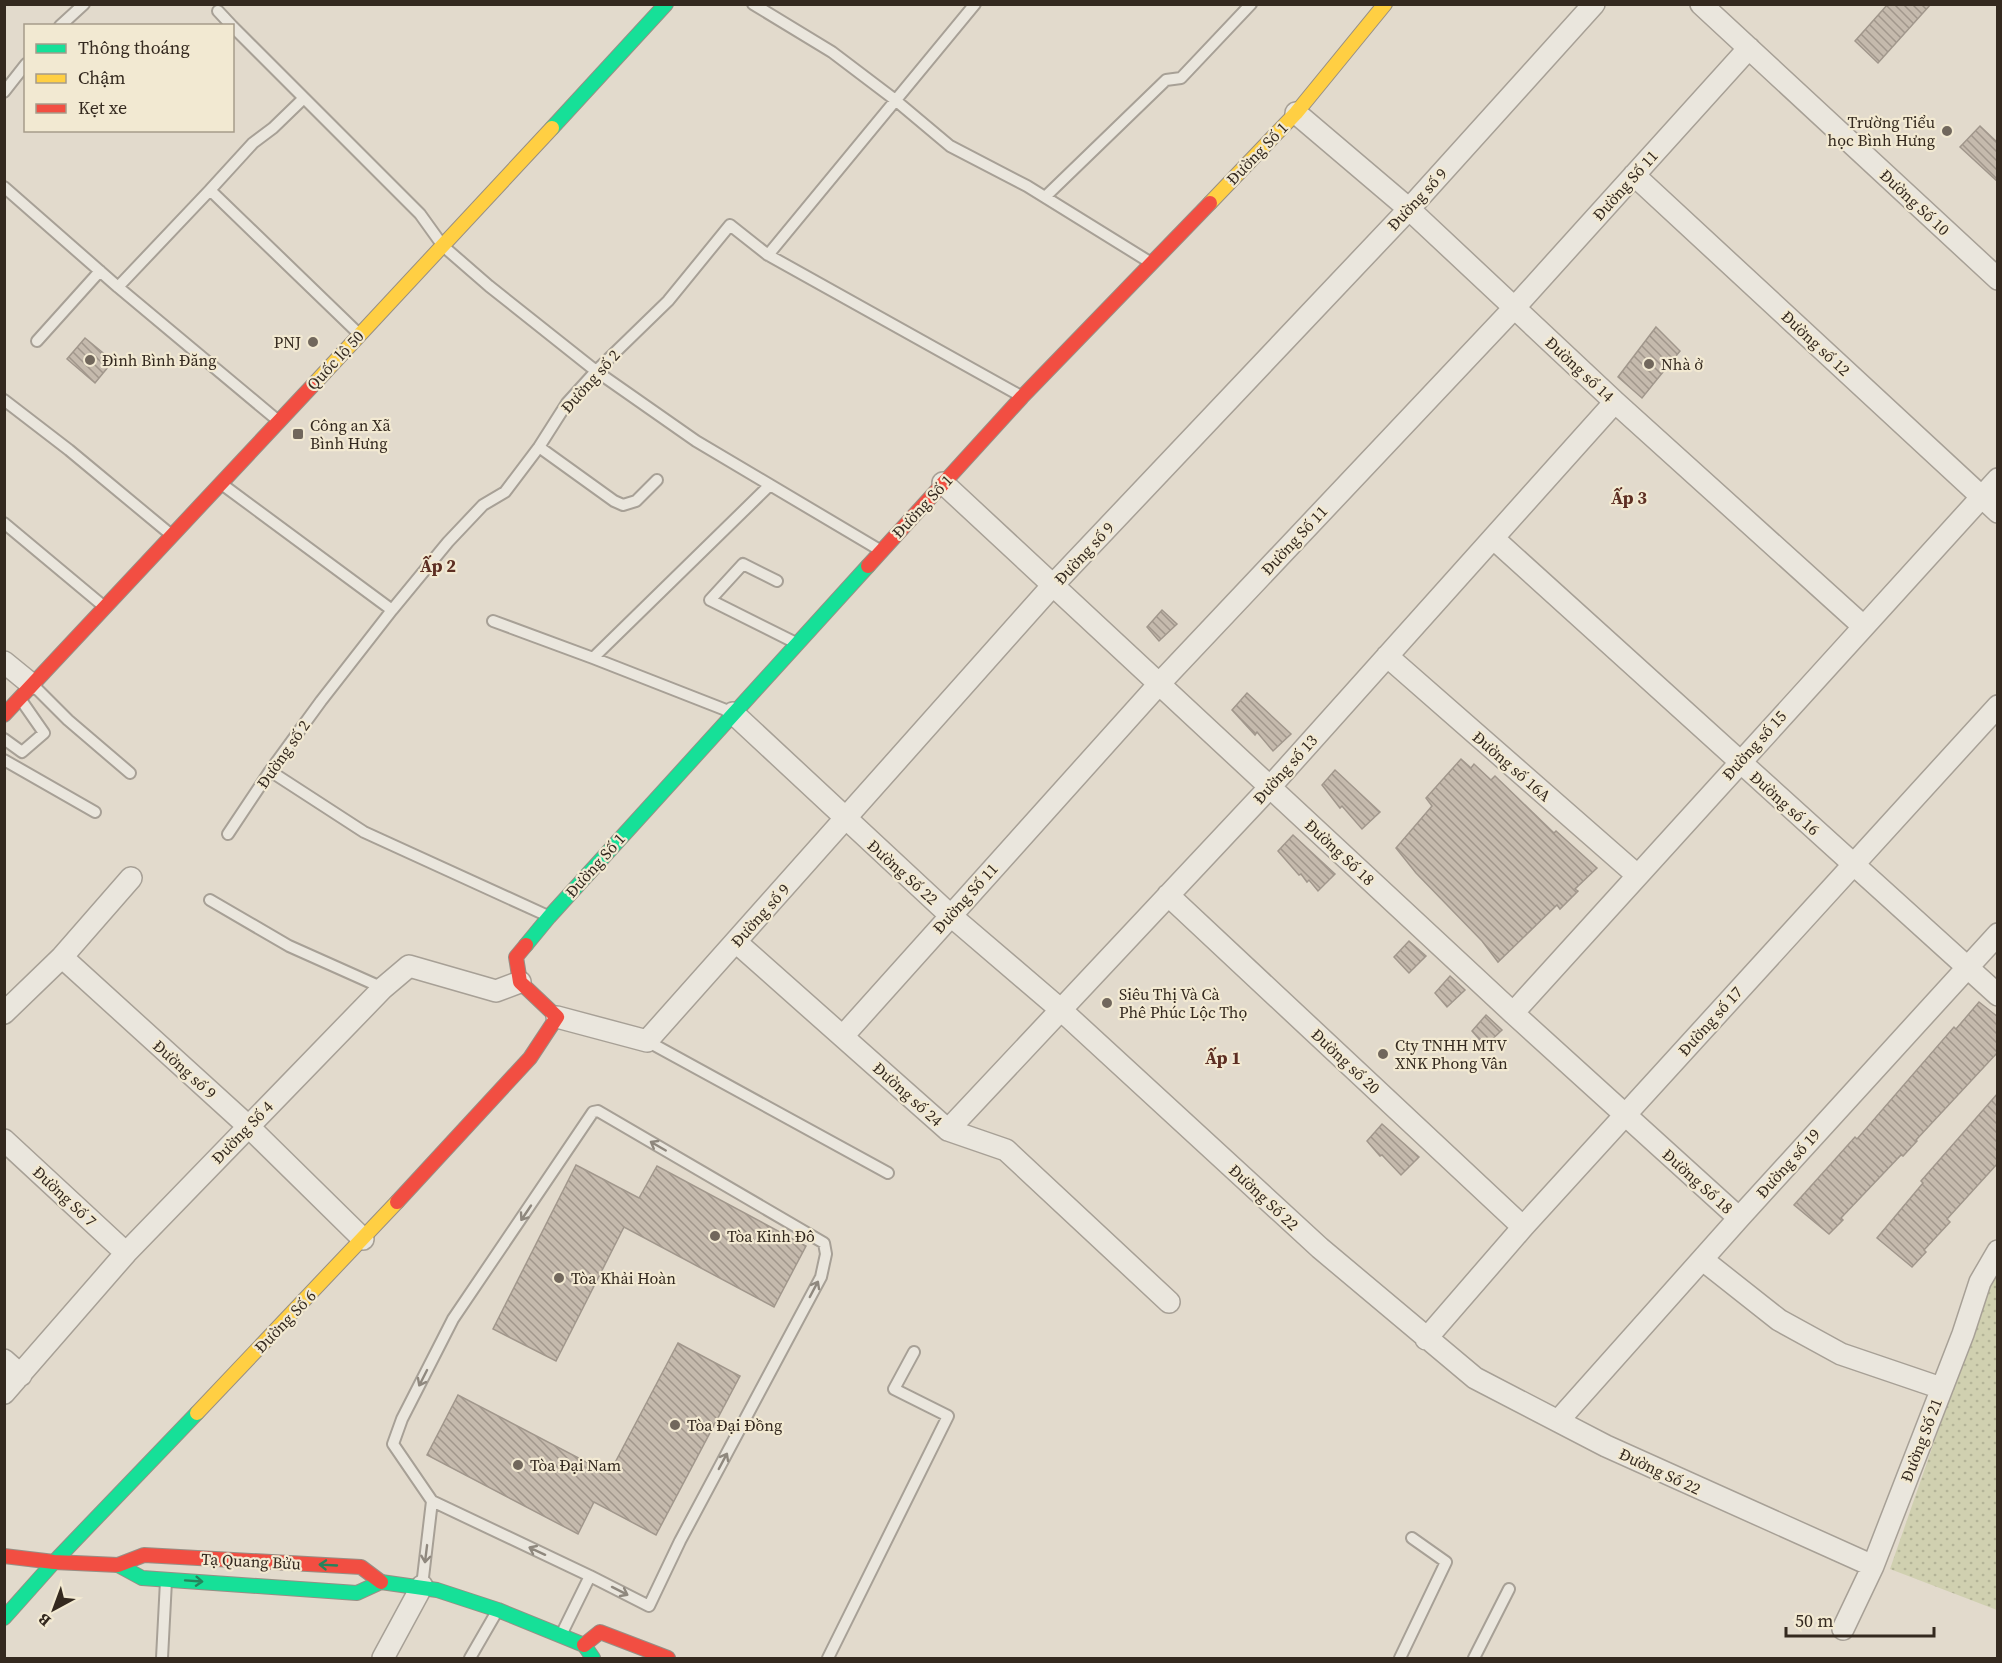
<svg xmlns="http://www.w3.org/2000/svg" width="2002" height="1663" font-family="'Source Serif 4',serif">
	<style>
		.grass { fill: url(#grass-dots) }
		.building { fill: url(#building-back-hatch); stroke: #a1978c; stroke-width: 1.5 }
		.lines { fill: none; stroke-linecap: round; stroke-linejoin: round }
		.lane-casing { stroke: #a7a096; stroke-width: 14 }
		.street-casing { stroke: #a7a096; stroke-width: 24 }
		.fast-casing { stroke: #978f85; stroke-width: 16 }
		.slow-casing { stroke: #978f85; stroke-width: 16 }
		.jam-casing { stroke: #978f85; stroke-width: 16 }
		.lane { stroke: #eae6dd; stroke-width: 10 }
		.street { stroke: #eae6dd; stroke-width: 21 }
		.fast { stroke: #16e098; stroke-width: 14 }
		.slow { stroke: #ffcf43; stroke-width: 14 }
		.jam { stroke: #f24e42; stroke-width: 14 }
		.oneway { stroke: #8f887e }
		.oneway2 { stroke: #25845c }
		.poi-dot { fill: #71675c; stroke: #f2e9d2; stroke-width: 2 }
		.labels { text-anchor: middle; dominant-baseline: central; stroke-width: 4.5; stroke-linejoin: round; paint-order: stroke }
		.poi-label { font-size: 16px; fill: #34291f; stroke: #f2e9d2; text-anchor: start }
		.street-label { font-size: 16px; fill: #34291f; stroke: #f2e9d2 }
		.neighbourhood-label { font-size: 18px; font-weight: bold; fill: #5d2e22; stroke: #f2e9d2 }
	</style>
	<defs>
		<pattern id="grass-dots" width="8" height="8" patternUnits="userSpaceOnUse" patternTransform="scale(1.5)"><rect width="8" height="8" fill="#d0d0b0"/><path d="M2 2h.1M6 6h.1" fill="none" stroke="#b3b397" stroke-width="1.8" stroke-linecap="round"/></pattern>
		<pattern id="building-back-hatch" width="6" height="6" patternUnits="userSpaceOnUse" patternTransform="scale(1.5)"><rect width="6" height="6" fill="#c5baad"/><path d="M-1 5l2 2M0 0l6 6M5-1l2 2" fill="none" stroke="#a1978c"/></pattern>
	</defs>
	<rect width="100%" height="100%" fill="#e2dacc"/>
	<path class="grass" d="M1997,1270V1610L1890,1569L1989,1284Z"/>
	<path class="building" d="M1888,4H1931L1878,63L1855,41Z
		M1980,126L1998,143V182L1960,147Z
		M1656,327L1680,351L1642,398L1618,377Z
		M85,338L113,361L95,383L67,359Z
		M1162,610L1177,624L1159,641L1147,627Z
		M1247,693L1291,734L1273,751L1257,732L1255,735L1232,710Z
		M1461,759L1471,768L1474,764L1491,780L1495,776L1554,833L1556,831L1597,868L1575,889L1578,891L1560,909L1557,905L1498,962L1482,941L1416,873L1396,848L1432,806L1426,798Z
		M1335,770L1380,812L1362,829L1342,806L1340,808L1322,785Z
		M1293,835L1335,874L1318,891L1309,880L1307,882L1301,874L1299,875L1278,851Z
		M1409,941L1426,956L1409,973L1394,957Z
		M1450,976L1465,990L1447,1007L1435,993Z
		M1979,1002L1998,1017V1052L1916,1140L1917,1141L1903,1156L1901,1155L1841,1218L1843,1220L1829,1234L1794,1205L1855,1137L1857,1139L1954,1027L1956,1029Z
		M1486,1015L1502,1030L1485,1046L1472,1031Z
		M1998,1093V1163L1947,1219L1950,1222L1924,1250L1926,1252L1912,1267L1877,1238L1923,1183L1921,1181Z
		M1382,1124L1419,1157L1401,1175L1382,1155L1380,1156L1367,1141Z
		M576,1165L639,1198L657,1166L806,1246L774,1307L624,1227L556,1361L493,1329Z
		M678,1343L740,1376L656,1535L594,1502L578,1534L427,1455L458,1395L609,1474Z"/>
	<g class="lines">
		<g class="lane-casing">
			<path id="lane" d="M753,4L832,52L894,99L950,146L1027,186L1148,261
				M218,11L232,26
				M60,26L84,4
				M232,26L420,214L443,246L489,286L596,371L696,441L878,549
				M4,92L26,64
				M4,187L118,287L276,419
				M210,190L253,143L273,128L304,98
				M1045,197L1166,80L1181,78L1251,4
				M768,255L1019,395
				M118,287L210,190L357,332
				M37,341L100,271
				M4,400L69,450L169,533
				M539,447L614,501L623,505L636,501L657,480
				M223,485L392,610
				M4,523L101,604
				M777,581L743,564L710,600L794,642
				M493,621L593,658L731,712
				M593,658L770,485
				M34,686L68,720L130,773
				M4,739L22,752L44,733L21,700
				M4,760L95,812
				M270,771L364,832L548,916
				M228,834L270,771L321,701L392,610L448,542L483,505L505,492L539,447L567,403L596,371L668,301L730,225L768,255L975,4
				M210,900L289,946L383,988
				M647,1041L888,1173
				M432,1501L590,1576
				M422,1586L432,1501L393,1444L402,1419L453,1319L593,1112L598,1111L824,1243L826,1254L821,1277L680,1541L649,1606L590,1576L562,1633
				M162,1658L166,1581
				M470,1658L496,1613
				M828,1658L948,1416L894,1389L914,1352
				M1400,1658L1446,1562L1412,1538
				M1474,1658L1509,1589"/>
		</g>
		<g class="street-casing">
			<path id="street" d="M1701,4L1998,279
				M1296,113L1409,209L1615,402L1863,626
				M1634,175L1998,512
				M943,483L1513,1013L1739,1218
				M1493,538L1998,995
				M1387,656L1637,875
				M4,662L31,684
				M733,713L950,915L1060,1009L1320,1248L1475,1378L1606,1446L1873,1566
				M1168,895L1523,1227
				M736,942L948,1130L1006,1150L1169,1302
				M62,957L131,878
				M4,1013L62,957L248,1126L363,1239
				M1513,1013L1998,479
				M557,1017L647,1041L1053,585L1409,209L1594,4
				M843,1036L1159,684L1515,307L1749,48
				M948,1130L1270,787L1615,402
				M4,1140L126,1253
				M1703,1260L1779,1320L1841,1354L1941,1388
				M1426,1339L1523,1227L1998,706
				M4,1360L21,1375
				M4,1393L126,1253L383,988L409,966L496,991L520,982
				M1558,1421L1739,1218L1998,934
				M1843,1629L1873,1566L1963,1334L1980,1282L1998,1251
				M383,1658L422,1586"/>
		</g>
		<g class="fast-casing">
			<path id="fast" d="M552,128L666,4
				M526,945L549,917L868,566
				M118,1565L142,1578L357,1593L381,1582L437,1590L498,1610L584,1645L593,1658
				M4,1618L54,1562L197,1413"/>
		</g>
		<g class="slow-casing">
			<path id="slow" d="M1210,203L1296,113L1385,4
				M314,384L552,128
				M197,1413L397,1202"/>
		</g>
		<g class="jam-casing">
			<path id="jam" d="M868,566L1022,397L1210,203
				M4,715L314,384
				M397,1202L530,1058L557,1017L520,982L516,957L526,945
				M4,1556L54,1562L118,1565L144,1555L361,1567L381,1582
				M584,1645L600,1632L668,1658"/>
		</g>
		<use href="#lane" class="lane"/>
		<use href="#street" class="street"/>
		<use href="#fast" class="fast"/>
		<use href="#slow" class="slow"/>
		<use href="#jam" class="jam"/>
	</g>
	<defs><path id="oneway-shaft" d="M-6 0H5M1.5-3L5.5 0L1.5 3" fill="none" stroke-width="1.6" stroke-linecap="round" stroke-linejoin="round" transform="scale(1.5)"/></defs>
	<g class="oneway">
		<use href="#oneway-shaft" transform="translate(658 1146) rotate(-150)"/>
		<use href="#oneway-shaft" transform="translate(526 1213) rotate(124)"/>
		<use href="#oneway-shaft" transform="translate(814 1289) rotate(-62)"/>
		<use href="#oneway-shaft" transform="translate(423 1378) rotate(117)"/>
		<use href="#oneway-shaft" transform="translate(723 1461) rotate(-62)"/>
		<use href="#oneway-shaft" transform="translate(537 1551) rotate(-155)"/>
		<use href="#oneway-shaft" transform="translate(426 1554) rotate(97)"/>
		<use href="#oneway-shaft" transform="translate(620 1591) rotate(27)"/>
	</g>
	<g class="oneway2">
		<use href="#oneway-shaft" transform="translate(328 1565) rotate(-177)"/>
		<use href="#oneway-shaft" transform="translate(194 1581) rotate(4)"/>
	</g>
	<g class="poi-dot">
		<circle cx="1947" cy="131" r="6"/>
		<circle cx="313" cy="342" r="6"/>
		<circle cx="90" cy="360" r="6"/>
		<circle cx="1649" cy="364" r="6"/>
		<rect x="292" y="428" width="12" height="12" rx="3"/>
		<circle cx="1107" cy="1003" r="6"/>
		<circle cx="1383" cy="1054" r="6"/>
		<circle cx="715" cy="1236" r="6"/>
		<circle cx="559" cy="1278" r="6"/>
		<circle cx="675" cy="1425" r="6"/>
		<circle cx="518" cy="1465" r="6"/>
	</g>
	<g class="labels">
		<g class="poi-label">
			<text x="1935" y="122" text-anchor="end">Trường Tiểu<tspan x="1935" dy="18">học Bình Hưng</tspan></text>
			<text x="301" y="342" text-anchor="end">PNJ</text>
			<text x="102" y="360">Đình Bình Đăng</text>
			<text x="1661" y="364">Nhà ở</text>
			<text x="310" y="425">Công an Xã<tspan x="310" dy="18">Bình Hưng</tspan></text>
			<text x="1119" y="994">Siêu Thị Và Cà<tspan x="1119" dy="18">Phê Phúc Lộc Thọ</tspan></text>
			<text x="1395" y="1045">Cty TNHH MTV<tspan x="1395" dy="18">XNK Phong Vân</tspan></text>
			<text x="727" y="1236">Tòa Kinh Đô</text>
			<text x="571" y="1278">Tòa Khải Hoàn</text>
			<text x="687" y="1425">Tòa Đại Đồng</text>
			<text x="530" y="1465">Tòa Đại Nam</text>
		</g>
		<g class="street-label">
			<text transform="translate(1257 153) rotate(-46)">Đường Số 1</text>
			<text transform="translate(1625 185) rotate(-48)">Đường Số 11</text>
			<text transform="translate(1417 199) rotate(-47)">Đường số 9</text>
			<text transform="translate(1915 202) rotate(43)">Đường Số 10</text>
			<text transform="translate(1816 343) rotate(43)">Đường số 12</text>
			<text transform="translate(335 360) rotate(-47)">Quốc lộ 50</text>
			<text transform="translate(1580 369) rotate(43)">Đường số 14</text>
			<text transform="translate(590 381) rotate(-48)">Đường số 2</text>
			<text transform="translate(922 506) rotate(-47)">Đường Số 1</text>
			<text transform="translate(1294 540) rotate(-47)">Đường Số 11</text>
			<text transform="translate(1084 553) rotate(-47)">Đường số 9</text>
			<text transform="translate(1754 745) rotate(-48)">Đường số 15</text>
			<text transform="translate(283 754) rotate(-55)">Đường số 2</text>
			<text transform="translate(1512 766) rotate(41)">Đường số 16A</text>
			<text transform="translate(1285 769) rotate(-48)">Đường số 13</text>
			<text transform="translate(1785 803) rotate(42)">Đường số 16</text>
			<text transform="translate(1340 852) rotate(43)">Đường Số 18</text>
			<text transform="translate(595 865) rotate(-48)">Đường Số 1</text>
			<text transform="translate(903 872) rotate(42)">Đường Số 22</text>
			<text transform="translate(965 898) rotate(-48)">Đường Số 11</text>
			<text transform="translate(760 915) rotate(-48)">Đường số 9</text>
			<text transform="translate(1710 1021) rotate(-48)">Đường số 17</text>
			<text transform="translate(1346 1061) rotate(43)">Đường số 20</text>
			<text transform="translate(185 1069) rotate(42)">Đường số 9</text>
			<text transform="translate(908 1094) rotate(42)">Đường số 24</text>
			<text transform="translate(242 1132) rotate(-46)">Đường Số 4</text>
			<text transform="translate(1788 1163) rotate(-48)">Đường số 19</text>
			<text transform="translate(1698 1181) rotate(42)">Đường Số 18</text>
			<text transform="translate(65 1196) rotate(43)">Đường Số 7</text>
			<text transform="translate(1264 1197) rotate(43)">Đường Số 22</text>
			<text transform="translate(285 1321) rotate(-46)">Đường Số 6</text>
			<text transform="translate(1921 1440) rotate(-69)">Đường Số 21</text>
			<text transform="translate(1660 1471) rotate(25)">Đường Số 22</text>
			<text transform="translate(251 1561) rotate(3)">Tạ Quang Bửu</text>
		</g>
		<g class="neighbourhood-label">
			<text x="1629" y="497">Ấp 3</text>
			<text x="438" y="565">Ấp 2</text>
			<text x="1223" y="1057">Ấp 1</text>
		</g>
	</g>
	<rect width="2002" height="1663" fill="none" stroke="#34291f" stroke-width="12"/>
	<rect x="24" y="24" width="210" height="108" fill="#f2e9d2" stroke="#a69c8a" stroke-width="1.5"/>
	<rect x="36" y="44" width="30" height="9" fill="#16e098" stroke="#a69c8a" stroke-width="1.5"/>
	<text x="78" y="54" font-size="18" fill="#34291f">Thông thoáng</text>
	<rect x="36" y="74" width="30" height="9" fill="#ffcf43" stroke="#a69c8a" stroke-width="1.5"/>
	<text x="78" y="84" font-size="18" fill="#34291f">Chậm</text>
	<rect x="36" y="104" width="30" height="9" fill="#f24e42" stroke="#a69c8a" stroke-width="1.5"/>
	<text x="78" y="114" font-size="18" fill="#34291f">Kẹt xe</text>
	<g transform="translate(54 1609) rotate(221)" stroke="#f2e9d2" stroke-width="4.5" paint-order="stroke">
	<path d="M0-4.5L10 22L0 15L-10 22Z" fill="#34291f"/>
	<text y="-9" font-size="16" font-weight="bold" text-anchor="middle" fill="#34291f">B</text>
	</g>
	<path d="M1786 1627v9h148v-9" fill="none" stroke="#34291f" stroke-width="3"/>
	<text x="1795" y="1627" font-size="18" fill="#34291f" stroke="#f2e9d2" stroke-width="4.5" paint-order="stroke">50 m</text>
</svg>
